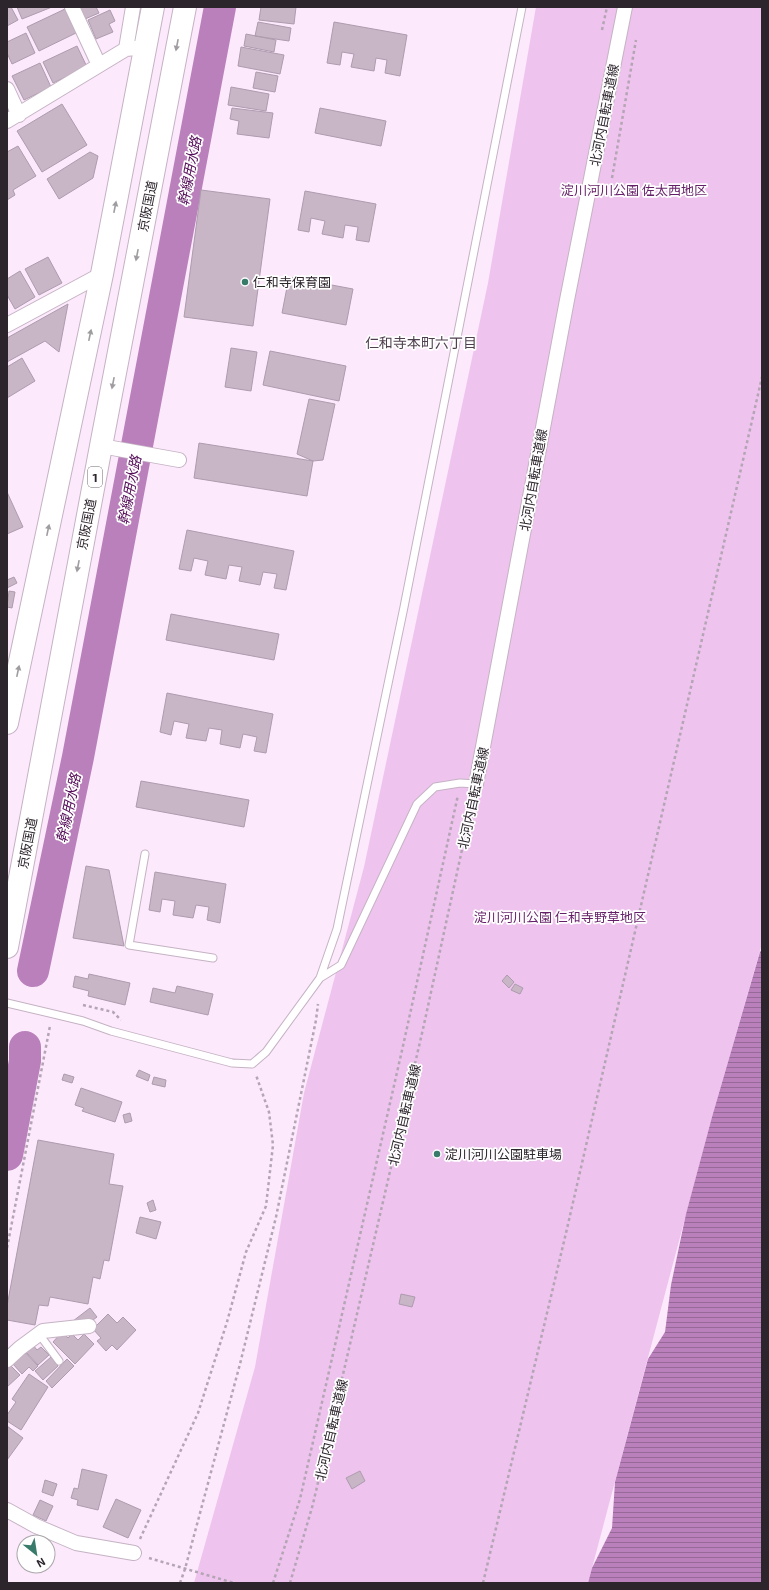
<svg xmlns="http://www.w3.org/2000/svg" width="769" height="1590" font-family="'Exo 2','Noto Sans JP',sans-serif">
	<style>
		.park { fill: #eec3ee }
		.water { fill: url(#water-rules) }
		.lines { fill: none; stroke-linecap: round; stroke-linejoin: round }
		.river { stroke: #ba80bb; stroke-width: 32 }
		.building { fill: #c8b6c7; stroke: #ad9cad }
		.lane-casing { stroke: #c5b3c4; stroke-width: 9 }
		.street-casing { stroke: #c5b3c4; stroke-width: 16 }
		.highway-casing { stroke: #c5b3c4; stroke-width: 24 }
		.path { stroke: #b4a5b4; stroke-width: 2.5; stroke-dasharray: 3 3; stroke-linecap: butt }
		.lane { stroke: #fff; stroke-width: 7 }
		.street { stroke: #fff; stroke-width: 14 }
		.highway { stroke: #fff; stroke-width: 22 }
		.oneway { fill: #a09da0 }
		.poi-dot { fill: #397b6b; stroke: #fefefe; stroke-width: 1.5 }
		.labels { text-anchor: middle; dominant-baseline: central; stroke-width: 3.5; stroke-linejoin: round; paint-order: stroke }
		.shield { fill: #fefefe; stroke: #6b666b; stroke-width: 1 }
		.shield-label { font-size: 12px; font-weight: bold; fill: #2c252c }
		.street-label { font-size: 13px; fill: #2c252c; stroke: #fefefe }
		.park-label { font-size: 13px; fill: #651f68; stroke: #fefefe }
		.poi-label { font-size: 13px; fill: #2c252c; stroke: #fefefe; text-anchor: start }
		.water-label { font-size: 14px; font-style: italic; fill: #550c59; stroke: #fefefe }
		.neighbourhood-label { font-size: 14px; fill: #4e3f4e; stroke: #fefefe }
	</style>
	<defs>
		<pattern id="water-rules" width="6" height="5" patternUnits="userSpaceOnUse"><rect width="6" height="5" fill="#ba80bb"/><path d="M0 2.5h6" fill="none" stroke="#976998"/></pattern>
	</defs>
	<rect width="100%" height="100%" fill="#fce9fc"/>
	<path class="park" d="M536,7H762V944L712,1117L588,1583H194L255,1367L304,1093L364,867L488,283Z"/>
	<path class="water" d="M762,949V1583H588L592,1568L612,1528L615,1482L648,1359L665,1332L671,1285L686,1214L712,1117L760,952Z"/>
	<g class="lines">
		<path class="river" d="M33,971L78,757L220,7
			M7,1155L25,1061V1047"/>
	</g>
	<path class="building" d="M7,7H11L18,20L7,26Z
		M17,7H52L22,19Z
		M80,7H96L99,13L85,19Z
		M261,7H296L294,24L259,20Z
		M65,9L76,33L39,51L27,27Z
		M110,10L115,21L109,24L113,32L96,39L88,20Z
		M258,22L291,28L289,41L255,36Z
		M334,22L407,35L400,76L385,73L387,60L376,58L374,71L351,67L354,54L342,52L340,65L327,63Z
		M26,33L35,53L12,64L7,53V42Z
		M246,34L276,40L274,52L244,46Z
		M77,46L87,67L53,83L43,62Z
		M241,47L284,55L280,74L238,66Z
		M40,63L51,87L24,100L12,76Z
		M256,72L278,76L275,92L253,88Z
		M231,87L269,94L266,111L228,105Z
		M62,104L87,145L42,172L17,131Z
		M232,108L273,113L269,138L237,134L239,121L230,119Z
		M320,108L386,121L381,146L315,133Z
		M18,146L36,176L13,190L15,195L7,200V152Z
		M90,152L98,156L93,178L59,199L47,179Z
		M201,190L270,199L253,326L184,317Z
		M305,191L376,204L369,242L356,240L358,227L345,225L343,238L322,234L325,221L311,218L309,232L298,230Z
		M48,257L62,283L39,295L25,269Z
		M20,271L35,297L15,309L7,295V279Z
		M289,277L353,289L346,325L282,313Z
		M68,304L59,352L45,341L7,362V338Z
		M231,348L257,352L251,391L225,387Z
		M270,351L346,366L339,401L263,385Z
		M22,358L35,381L7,398V367Z
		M309,399L335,404L323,460L313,461L297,454Z
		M199,443L313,461L307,496L194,478Z
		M7,492L23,527L7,534Z
		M187,530L294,551L286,590L274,588L277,574L263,572L260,585L239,581L242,567L229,565L226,579L205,575L208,561L194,558L191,571L179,569Z
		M14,577L17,583L7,588V580Z
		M9,591L15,592L12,608L7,607Z
		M171,614L279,634L274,660L166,640Z
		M167,693L273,714L266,753L254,751L257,737L243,734L240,748L220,744L222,730L209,728L206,741L186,738L189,724L174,721L171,735L160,732Z
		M141,781L249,800L244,827L136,807Z
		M86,866L109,870L124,946L73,938Z
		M155,872L226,884L220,923L207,920L209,907L196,905L193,918L173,915L175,901L162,899L160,912L149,910Z
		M89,974L130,983L125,1005L88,996L89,991L73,987L75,976L88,979Z
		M507,975L514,982L509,988L502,981Z
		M515,984L523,988L520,994L511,990Z
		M177,986L213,994L208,1015L150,1002L153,988L175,993Z
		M139,1070L150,1075L148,1081L136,1076Z
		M64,1074L74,1077L72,1083L62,1080Z
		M154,1077L166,1080L165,1087L152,1084Z
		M81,1088L122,1102L115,1122L82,1111L84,1108L75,1105Z
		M130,1113L132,1121L125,1123L123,1115Z
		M38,1140L114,1154L109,1184L123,1186L109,1261L104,1260L100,1279L93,1277L88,1304L50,1297L48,1306L39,1305L35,1325L7,1320V1306Z
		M153,1200L156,1210L150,1212L147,1203Z
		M140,1217L161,1222L156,1239L136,1233Z
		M401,1294L415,1297L412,1307L399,1304Z
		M90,1308L97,1317L89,1323L76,1324L73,1321Z
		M108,1314L117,1323L123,1317L136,1330L117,1350L112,1345L106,1351L97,1341L101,1338L93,1329Z
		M62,1332L68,1338L72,1334L78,1340L84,1334L94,1344L75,1364L53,1342Z
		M33,1345L37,1350L41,1347L49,1355L38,1365L26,1352Z
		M24,1351L38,1366L33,1371L29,1367L22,1374L12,1363Z
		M51,1357L58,1366L43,1380L35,1371Z
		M67,1359L74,1366L52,1388L46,1381Z
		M10,1365L20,1375L7,1387V1368Z
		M29,1374L48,1387L21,1430L7,1421V1415L16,1402L12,1399Z
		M7,1426L23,1438L7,1460Z
		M82,1469L107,1475L98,1510L77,1505L78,1500L71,1498L74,1488L78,1489Z
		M360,1471L365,1481L352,1489L346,1478Z
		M45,1480L57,1484L53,1496L42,1492Z
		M116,1499L141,1510L128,1538L103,1527Z
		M40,1500L53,1506L46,1521L33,1515Z"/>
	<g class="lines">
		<g class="lane-casing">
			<path id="lane" d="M145,854L129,945L213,958
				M320,978L341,965L417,804L435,787L460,783L476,784
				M7,1003L83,1021L111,1031L232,1063L252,1064L266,1052L320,978L337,929L404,607L522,7
				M39,1334L59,1361"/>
		</g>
		<g class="street-casing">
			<path id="street" d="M72,7L99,65
				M126,49L133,7
				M7,89L19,115
				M7,121L126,49L146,47
				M7,325L102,274
				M101,446L179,460
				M476,784L567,300L625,7
				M7,1360L20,1348L43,1331L89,1326
				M7,1510L36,1526L76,1543L134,1553"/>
		</g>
		<g class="highway-casing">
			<path id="highway" d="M7,723L102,274L153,7
				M7,947L101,446L185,7"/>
		</g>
		<path class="path" d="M602,30L607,7
			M612,178L636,40
			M83,1005L113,1012L121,1020
			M7,1248L50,1026
			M140,1539L198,1413L227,1322L246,1252L266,1206L273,1145L269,1112L256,1075
			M149,1558L234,1583
			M180,1583L185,1569L240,1364L276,1217L316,1020L318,1004
			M273,1583L300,1499L403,1046L458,795
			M290,1583L313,1504L423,1029L473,799
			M483,1583L566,1233L762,377"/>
		<use href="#lane" class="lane"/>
		<use href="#street" class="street"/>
		<use href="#highway" class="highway"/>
	</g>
	<defs><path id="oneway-solid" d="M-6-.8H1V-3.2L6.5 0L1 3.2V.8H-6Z"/></defs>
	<g class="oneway">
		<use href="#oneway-solid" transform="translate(177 45) rotate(101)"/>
		<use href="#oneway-solid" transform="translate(115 207) rotate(-79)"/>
		<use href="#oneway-solid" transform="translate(137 255) rotate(101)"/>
		<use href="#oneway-solid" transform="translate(90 335) rotate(-78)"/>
		<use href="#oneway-solid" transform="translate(113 383) rotate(101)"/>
		<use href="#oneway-solid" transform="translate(48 530) rotate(-78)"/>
		<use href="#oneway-solid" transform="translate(78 566) rotate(101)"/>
		<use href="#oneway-solid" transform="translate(18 671) rotate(-78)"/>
	</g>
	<g class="poi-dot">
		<circle cx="245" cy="282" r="4"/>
		<circle cx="437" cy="1154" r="4"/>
	</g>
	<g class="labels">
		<rect class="shield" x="88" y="467" width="14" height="20" rx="3"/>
		<g class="shield-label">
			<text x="95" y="477">1</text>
		</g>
		<g class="street-label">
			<text transform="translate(604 115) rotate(-79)">北河内自転車道線</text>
			<text transform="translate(147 206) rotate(-79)">京阪国道</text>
			<text transform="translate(533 480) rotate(-80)">北河内自転車道線</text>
			<text transform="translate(86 524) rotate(-79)">京阪国道</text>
			<text transform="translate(473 798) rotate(-78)">北河内自転車道線</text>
			<text transform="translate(27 843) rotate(-79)">京阪国道</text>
			<text transform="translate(404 1115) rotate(-77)">北河内自転車道線</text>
			<text transform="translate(331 1430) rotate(-77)">北河内自転車道線</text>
		</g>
		<g class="park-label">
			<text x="634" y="190">淀川河川公園 佐太西地区</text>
			<text x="560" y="917">淀川河川公園 仁和寺野草地区</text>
		</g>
		<g class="poi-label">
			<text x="253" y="282">仁和寺保育園</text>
			<text x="445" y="1154">淀川河川公園駐車場</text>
		</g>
		<g class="water-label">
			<text transform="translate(189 171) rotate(-79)">幹線用水路</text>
			<text transform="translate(129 490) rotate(-79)">幹線用水路</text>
			<text transform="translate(68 808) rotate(-78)">幹線用水路</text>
		</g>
		<g class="neighbourhood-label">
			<text x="421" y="342">仁和寺本町六丁目</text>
		</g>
	</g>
	<rect width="769" height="1590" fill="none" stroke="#2c252c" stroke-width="16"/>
	<g transform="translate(36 1554) rotate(150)"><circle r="19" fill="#fefefe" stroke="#aaa7aa"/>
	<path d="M0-3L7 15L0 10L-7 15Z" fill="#397b6b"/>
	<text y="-6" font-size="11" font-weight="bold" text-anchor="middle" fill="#2c252c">N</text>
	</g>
</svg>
